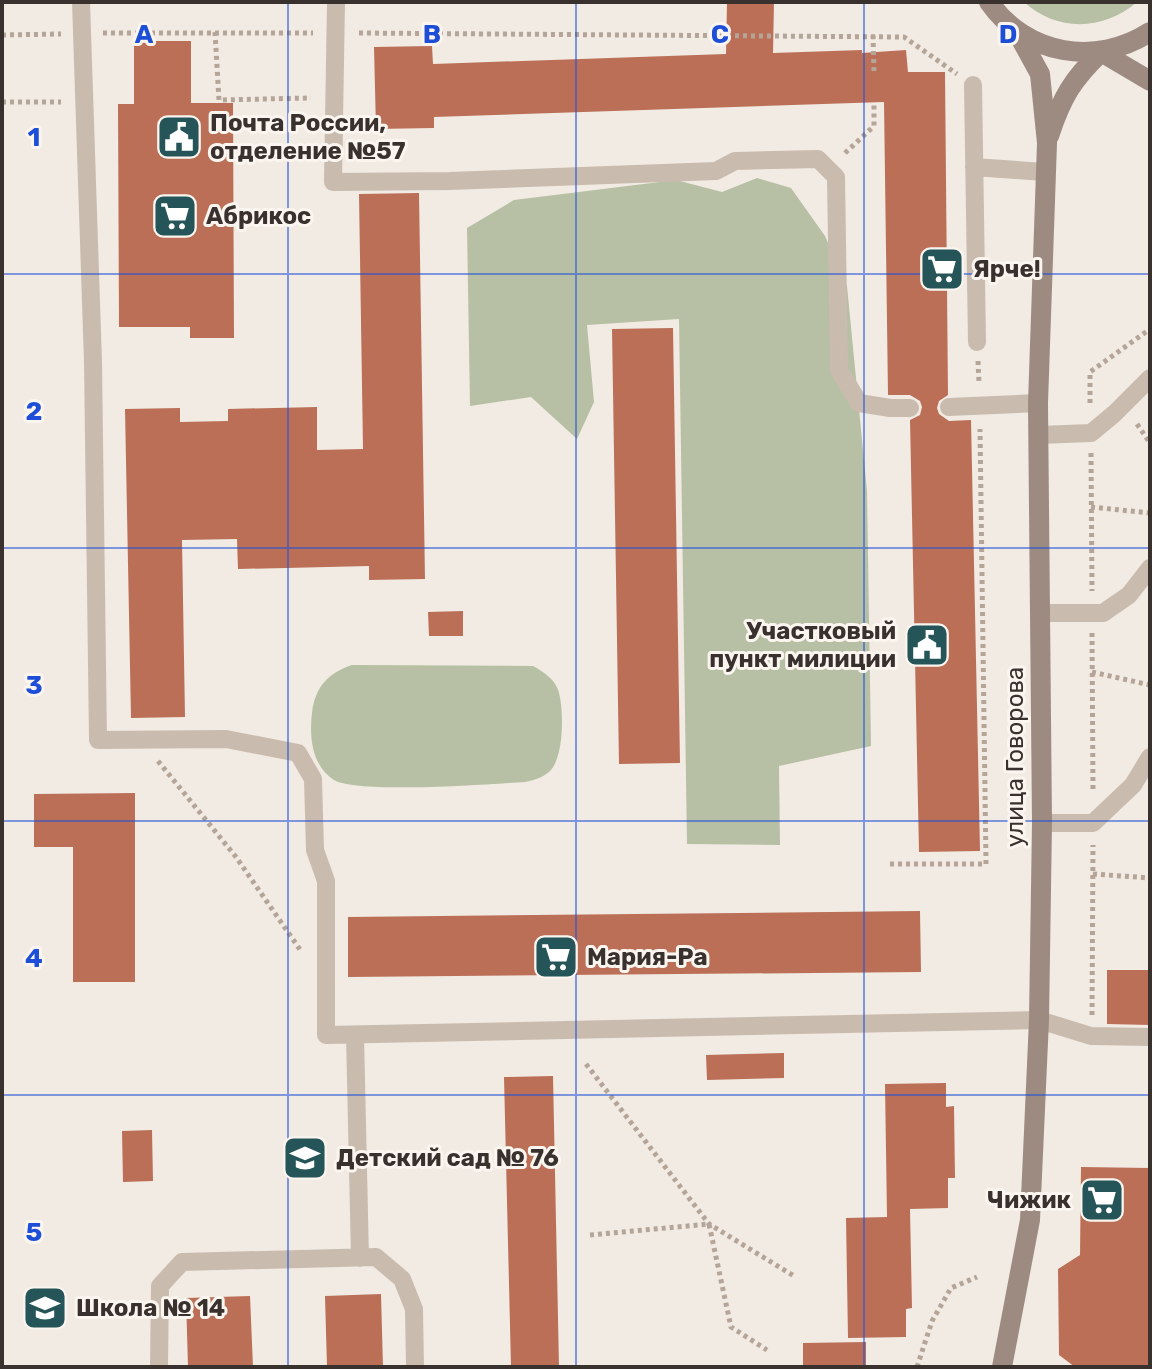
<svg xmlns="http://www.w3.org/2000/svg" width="1152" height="1369" font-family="Rubik,sans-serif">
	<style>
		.green { fill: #b7c0a4 }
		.building { fill: #bb6f57 }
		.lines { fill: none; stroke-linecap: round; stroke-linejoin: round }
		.path { stroke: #b5a599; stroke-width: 5; stroke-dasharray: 4 4; stroke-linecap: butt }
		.lane { stroke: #cabbaf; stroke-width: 18 }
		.secondary { stroke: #9d8b81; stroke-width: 20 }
		.grid { fill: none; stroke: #1d4ed8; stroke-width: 2; stroke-opacity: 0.55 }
		.labels { text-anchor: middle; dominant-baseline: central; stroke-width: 6; stroke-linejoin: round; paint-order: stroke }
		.poi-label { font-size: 24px; font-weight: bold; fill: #39312d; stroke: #faf5ef; text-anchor: start }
		.street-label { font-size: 24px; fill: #39312d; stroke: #faf5ef }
		.grid-label { font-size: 26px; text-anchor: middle; font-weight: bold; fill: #1d4ed8; stroke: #faf5ef; stroke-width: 6; stroke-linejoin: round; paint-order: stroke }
	</style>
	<rect width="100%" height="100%" fill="#f2ebe3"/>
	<path class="green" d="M1024,2H1137C1103,31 1057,32 1024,2Z
		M757,178L791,188L825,236L847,286L867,491L871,746L779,766L780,845L687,844L679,319L587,325L594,402L577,439L531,397L470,406L467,228L514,200L676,180L722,192Z
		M352,665L533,666C544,672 556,680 559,693C564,712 564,759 549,772C542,778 534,780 525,782C491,784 358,794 334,780C312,766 309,737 312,713C315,687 328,673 352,665Z"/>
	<path class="building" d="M727,2H774L773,53L862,50V53L906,50L908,72H945L948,395L939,401L937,408L939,414L949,421L971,420L980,851L919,852L910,420L920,415L922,407L920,401L910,395H888L884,102L434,117V128L376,129L374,47L432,46L433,64L726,54Z
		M134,41H191V103H233L234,338H190V327H119L118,104H134Z
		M419,193L425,579L369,580V566L238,569L237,539L182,540L185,717L131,718L125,409L180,408V422L228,421V409L317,407V450L363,449L359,194Z
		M673,328L680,763L619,764L612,329Z
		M463,611V636H429L428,612Z
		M135,793V982H73V847H34V794Z
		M920,911L921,972L348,977V917Z
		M1107,970H1150V1025L1107,1024Z
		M784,1053V1078L707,1080L706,1055Z
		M553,1076L559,1367H511L504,1077Z
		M946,1083V1107L954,1106L955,1178H948V1208L910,1209L912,1308L906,1309V1337L848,1338L846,1218L887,1217L885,1084Z
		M152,1130L153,1181L123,1182L122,1131Z
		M1081,1167L1150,1168V1367H1075L1059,1355L1058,1269L1080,1255Z
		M381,1294L383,1367H327L325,1296Z
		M250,1296L253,1367H188L186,1298Z
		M866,1342V1367H803V1343Z"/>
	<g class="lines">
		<path class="path" d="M215,32L219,100L311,98
			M103,33H313
			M359,33L904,37L957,74
			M2,35L61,34
			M873,35L874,72
			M2,102H61
			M845,153L874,126V103
			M978,361L979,383
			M1090,403V372L1150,329
			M1137,424L1150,443
			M1091,453L1092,591
			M1091,507L1150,513
			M1092,633L1093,791
			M1092,672L1150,685
			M158,761L236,857L301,951
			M890,864H986L980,429
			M1093,874L1150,878
			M1092,1015L1093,845
			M586,1064L709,1224L794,1276
			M590,1235L709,1224L731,1327L767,1350
			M917,1367L932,1321L951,1288L977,1277"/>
		<path class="lane" d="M81,2L93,362L98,740L226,739L298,753L313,779L315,850L326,881V1035L1039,1020L1091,1036L1150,1037
			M336,2L333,182L450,181L716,171L735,161L818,159L836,177L839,370L859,403L890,408H910
			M973,85L977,342
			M974,167L1044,172
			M949,407L1038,403
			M1039,435L1091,433L1114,414L1150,378
			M1040,613H1103L1129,595L1150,568
			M1042,823H1093L1133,785L1150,757
			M355,1035L360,1258
			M159,1367L160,1286L182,1262L376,1257L402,1279L414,1309L415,1367"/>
		<path class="secondary" d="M989,2C1026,55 1096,67 1150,32
			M1101,52L1150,81
			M1049,136C1062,97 1072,80 1101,52
			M1002,1367L1030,1220L1039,1020L1042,823L1038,403L1047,143L1040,74L1017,32"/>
	</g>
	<path class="grid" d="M288,2V1367M576,2V1367M864,2V1367M2,274H1150M2,548H1150M2,821H1150M2,1095H1150"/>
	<defs>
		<g id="civic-square" transform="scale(2.3)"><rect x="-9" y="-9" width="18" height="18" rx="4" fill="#255558" stroke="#faf5ef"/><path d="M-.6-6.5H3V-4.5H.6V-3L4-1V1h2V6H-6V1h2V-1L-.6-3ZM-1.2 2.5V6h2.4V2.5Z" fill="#fff"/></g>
		<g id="supermarket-square" transform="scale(2.3)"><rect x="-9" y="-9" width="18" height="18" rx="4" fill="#255558" stroke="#faf5ef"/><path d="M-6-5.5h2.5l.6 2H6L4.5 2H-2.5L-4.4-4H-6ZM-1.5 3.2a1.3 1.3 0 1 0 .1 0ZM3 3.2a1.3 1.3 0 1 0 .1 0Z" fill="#fff"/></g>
		<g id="school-square" transform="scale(2.3)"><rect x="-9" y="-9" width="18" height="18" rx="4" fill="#255558" stroke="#faf5ef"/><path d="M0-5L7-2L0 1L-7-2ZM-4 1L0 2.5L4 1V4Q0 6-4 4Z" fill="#fff"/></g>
	</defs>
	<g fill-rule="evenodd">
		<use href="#civic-square" x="179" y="137"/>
		<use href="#supermarket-square" x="175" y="216"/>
		<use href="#supermarket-square" x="942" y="269"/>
		<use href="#civic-square" x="927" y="645"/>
		<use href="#supermarket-square" x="556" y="957"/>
		<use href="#school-square" x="305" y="1158"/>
		<use href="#supermarket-square" x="1102" y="1200"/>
		<use href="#school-square" x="45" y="1308"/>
	</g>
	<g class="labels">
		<g class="poi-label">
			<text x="210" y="123">Почта России,<tspan x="210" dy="28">отделение №57</tspan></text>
			<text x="206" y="216">Абрикос</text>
			<text x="973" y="269">Ярче!</text>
			<text x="896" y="631" text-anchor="end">Участковый<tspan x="896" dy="28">пункт милиции</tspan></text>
			<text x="587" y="957">Мария-Ра</text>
			<text x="336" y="1158">Детский сад № 76</text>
			<text x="1071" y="1200" text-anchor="end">Чижик</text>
			<text x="76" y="1308">Школа № 14</text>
		</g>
		<g class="street-label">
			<text transform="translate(1015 757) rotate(-90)">улица Говорова</text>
		</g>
	</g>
	<g class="grid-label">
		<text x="144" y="43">A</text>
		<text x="432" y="43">B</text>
		<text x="720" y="43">C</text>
		<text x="1008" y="43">D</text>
		<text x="34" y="146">1</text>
		<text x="34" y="420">2</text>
		<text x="34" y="694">3</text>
		<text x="34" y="967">4</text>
		<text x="34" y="1241">5</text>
	</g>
	<rect width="1152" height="1369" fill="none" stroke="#39312d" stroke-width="8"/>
</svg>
